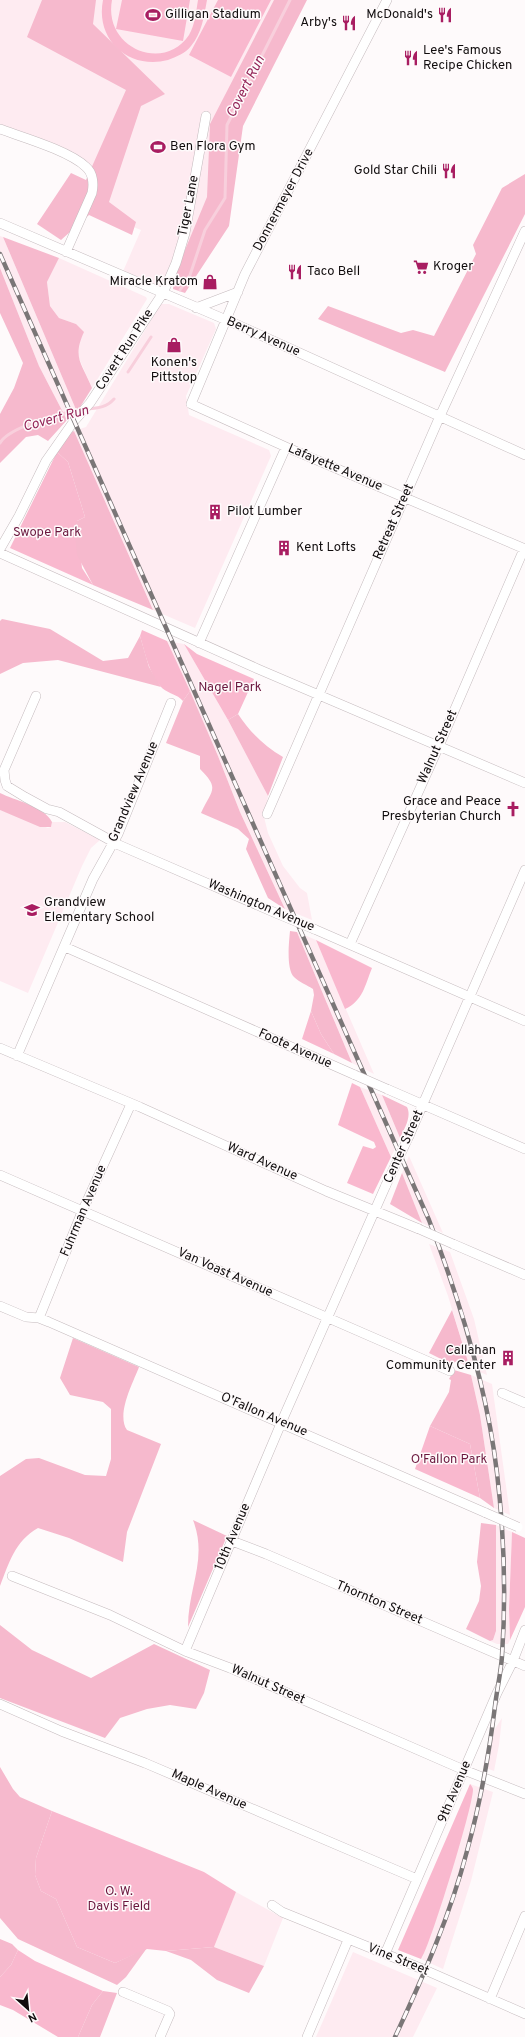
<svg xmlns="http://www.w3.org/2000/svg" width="525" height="2037" font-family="Overpass,sans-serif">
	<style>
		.built { fill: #feebf1 }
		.green { fill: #f9b8ce }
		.forest { fill: #f6b9cd }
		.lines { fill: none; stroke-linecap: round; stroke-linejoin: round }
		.stream { stroke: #f8cfdc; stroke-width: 3 }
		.minor-casing { stroke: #c5bbbe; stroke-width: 10 }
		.minor { stroke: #fff; stroke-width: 9 }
		.rail-casing { stroke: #7a7677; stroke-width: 4.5 }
		.rail { stroke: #fefafb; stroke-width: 3; stroke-dasharray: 9; stroke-linecap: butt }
		.minor-bridge-casing { stroke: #c5bbbe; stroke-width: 10; stroke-linecap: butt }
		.minor-bridge { stroke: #fff; stroke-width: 9 }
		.labels { text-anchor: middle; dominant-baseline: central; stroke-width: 3; stroke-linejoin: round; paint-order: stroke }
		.poi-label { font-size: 13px; fill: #100c0d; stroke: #fefafb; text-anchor: start }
		.street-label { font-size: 13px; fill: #100c0d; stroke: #fefafb }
		.park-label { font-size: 13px; fill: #6b173e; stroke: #fefafb }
		.water-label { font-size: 14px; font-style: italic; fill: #942558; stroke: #fefafb }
	</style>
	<rect width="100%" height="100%" fill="#fefafb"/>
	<path class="built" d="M0,0H302L238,127L200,251L163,293L121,276L141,230L87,208L92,193L85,166L0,129Z
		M0,236L3,237L77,412L67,420L39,366L0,268Z
		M59,258L146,297L147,299L92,388L78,356L76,324L59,318L50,306L47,282Z
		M161,304H169L214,323L216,329L186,396L189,415L269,450L271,456L195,628L153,610L74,431L86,427Z
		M167,641L184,644L228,720L263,786L268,796L264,817L268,833L283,866L300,888L307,893L312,920L285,909L240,812L218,756Z
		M0,810L48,828L51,827L52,822H65L100,840L91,848L82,866L28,993L0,981Z
		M297,932L316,940L374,1074L352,1063Z
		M360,1087L382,1095L400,1138L391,1157Z
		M409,1156L443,1233L422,1223L402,1173Z
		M429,1244L450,1252L474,1319L487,1375L470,1368L448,1296Z
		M471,1375L492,1384L510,1515L494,1508L480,1415Z
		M496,1525L512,1532L509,1609L510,1640L508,1644H497L490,1641L493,1640L496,1631Z
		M502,1718L499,1745L494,1771L483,1767L489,1738Z
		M470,1784L493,1792L471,1881L443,1969L421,1959L423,1956L473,1789Z
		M236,1892L283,1918L264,1966L214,1947Z
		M353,1952L437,1988L413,2037H316Z"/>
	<path class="green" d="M103,0H112C103,48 164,73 189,35C195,25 196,12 198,0H207C204,16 202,33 191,46C186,53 176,57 168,60C129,70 95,40 103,0Z
		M122,0H190L183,41L116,29Z
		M218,0H271L231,77L189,55Z
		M57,452L68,462L85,517L77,521L82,568L93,585L10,548Z
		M142,630L167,641L190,691L183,701C177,694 169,694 162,688C149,674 145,653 140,636Z
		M184,644L197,654L254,679L238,714L228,720Z
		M316,940L372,968C365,985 363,1001 345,1009Z
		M311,1011L321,1034L334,1054L302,1039Z
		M352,1083L360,1087L391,1157L373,1194L347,1183L363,1146L373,1149L376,1147L374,1142L338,1125Z
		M430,1426L470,1444L480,1498L415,1469Z
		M512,1532L525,1538V1607L510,1640L509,1609Z
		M470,1784C471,1785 473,1788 473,1789C474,1804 429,1950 421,1959L398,1950Z
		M52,1811L204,1872L236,1892L214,1947L166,1951L147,1949L115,1963L77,1947L56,1899L41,1891L35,1875L36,1858Z
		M18,1950L35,1961L103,1991L92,2005L78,2037H58L13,2010L0,2005V1977L11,1965Z"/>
	<path class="forest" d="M42,0H96L93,24L165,94L141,106L109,202L136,222L132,235L89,215L61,240L37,224L71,173L86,180L126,90L27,37Z
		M274,0H307L243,126L229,226L185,293L173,289L175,274L207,197L210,124Z
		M525,174V214L445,372L318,319L328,306L401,333L413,330L434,336L476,254L473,245L502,188Z
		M3,237L59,258L47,282L50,306L59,318L76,324L84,332C72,358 82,363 92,388L77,412Z
		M0,268L39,366L67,420L48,441L38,435L26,437L0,463V414L14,388L23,363L0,313Z
		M74,431L153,610L93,585L77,555L74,526L77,521L85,517L68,462L57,452L67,435Z
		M2,619L50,629L103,661L128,658L140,636L149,667L161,687L58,660L23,663L0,674V621Z
		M190,691L218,756L240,812L285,909L268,898L246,849L249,839L238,829L201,813C212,789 220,789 200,769V756L166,743L183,701Z
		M238,714C250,732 264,746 283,757L268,796L228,720Z
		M0,793C14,800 45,807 52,822L51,827H40L0,810Z
		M290,931L297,932L352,1063L334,1054L321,1034L311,1011L314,995L313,989C307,985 299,982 294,977C286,969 289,942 290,931Z
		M382,1095L407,1107C412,1117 404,1129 400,1138Z
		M402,1173L422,1223L390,1204Z
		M452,1310L470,1368L457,1361L451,1364L429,1353Z
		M73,1338L139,1367C133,1383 116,1414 127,1430L161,1444L127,1532L123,1562L69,1538L38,1528C15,1541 9,1563 0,1586V1476L26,1459L39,1458L85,1475L106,1476L111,1459V1409L103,1402L70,1395L60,1378Z
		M454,1370L471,1375L480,1415L494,1508L480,1498L470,1444L430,1426L449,1392L451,1380L449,1379Z
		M193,1520L227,1536L188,1627C188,1587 208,1559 193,1520Z
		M481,1523L496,1525V1631L493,1640L490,1641L466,1629L479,1601L481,1586L477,1562Z
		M0,1625L32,1650L91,1678L154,1644L210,1670L204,1693L196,1709L170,1705L147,1709L120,1718L105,1738L0,1698Z
		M0,1767L13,1789L20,1797L52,1811L36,1858L35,1875L41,1891L56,1899L77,1947L115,1963L147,1948L126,1977L117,1985L18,1939L0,1918Z
		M0,1939L12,1944L18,1950L11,1965L0,1977Z
		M214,1947L264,1966L249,1993L217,1980L191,1960L166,1951Z
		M103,1991L117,1993L100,2037H78L92,2005Z"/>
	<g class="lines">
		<path class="stream" d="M180,290L190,275L205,230L225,198L227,125L290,0
			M128,372L151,337
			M87,409C99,408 107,407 114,399
			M0,443C9,427 61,413 80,410"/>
		<g class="minor-casing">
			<path id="minor" d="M387,0L245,274L191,404L286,447L525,549
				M0,129C22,137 70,151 86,167C93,173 94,184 92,193L66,252
				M0,223L238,325L525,455
				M196,308L238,292
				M0,549L19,516L46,461L74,421L90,403L163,293L176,263L185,233L206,116
				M0,553L258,669L525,783
				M199,643L286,447
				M36,696L4,770L5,780L7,786L25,797L47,809L59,812L119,845L278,914
				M267,814L440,416L525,231
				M314,929L525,1021
				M350,944L439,746L524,549
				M65,947L355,1075
				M0,1048L140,1107L326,1191L419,1229
				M17,1056L93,879L118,834L171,703
				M387,1089L525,1149
				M409,1136L525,870
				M0,1175L450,1371
				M453,1244L525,1275
				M0,1306L26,1317L39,1318L49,1322L486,1513
				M39,1318L82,1212L131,1104
				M502,1393L525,1403
				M232,1541L266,1554L525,1666
				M12,1576L110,1615L185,1651L230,1668L464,1770L525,1794
				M185,1651L285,1414L386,1185
				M0,1704L61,1731L145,1763L417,1879
				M272,1905L282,1912L425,1970L525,2014
				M385,1954L497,1693L513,1661L525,1630
				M123,1992L168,2011L170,2014L160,2037
				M490,1999L525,1916
				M307,2037L348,1940"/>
		</g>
		<use href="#minor" class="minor"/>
		<g class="rail-casing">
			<path id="rail" d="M0,254L429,1220C460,1301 487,1387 497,1473C504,1532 506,1597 502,1656C501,1672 497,1689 495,1706C489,1755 480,1804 467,1851C450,1916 423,1977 395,2037"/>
		</g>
		<use href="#rail" class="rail"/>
		<g class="minor-bridge-casing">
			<path id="minor-bridge" d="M278,914L314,929
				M355,1075L387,1089
				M386,1185L409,1136
				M419,1229L453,1244
				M486,1513L518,1527"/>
		</g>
		<use href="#minor-bridge" class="minor-bridge"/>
	</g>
	<defs>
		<g id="stadium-bare" transform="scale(1.2)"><path d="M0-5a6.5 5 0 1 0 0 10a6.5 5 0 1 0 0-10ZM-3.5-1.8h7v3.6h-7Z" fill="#a81d61" stroke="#fefafb" stroke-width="2.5" paint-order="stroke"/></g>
		<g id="restaurant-bare" transform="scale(1.2)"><path d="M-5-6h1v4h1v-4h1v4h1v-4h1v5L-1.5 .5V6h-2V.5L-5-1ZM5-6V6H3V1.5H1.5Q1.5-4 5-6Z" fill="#a81d61" stroke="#fefafb" stroke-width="2.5" paint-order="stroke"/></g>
		<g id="supermarket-bare" transform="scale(1.2)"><path d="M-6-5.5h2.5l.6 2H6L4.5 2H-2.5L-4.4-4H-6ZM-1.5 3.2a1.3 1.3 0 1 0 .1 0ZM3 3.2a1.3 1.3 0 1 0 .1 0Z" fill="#a81d61" stroke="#fefafb" stroke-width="2.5" paint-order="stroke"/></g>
		<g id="shop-bare" transform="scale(1.2)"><path d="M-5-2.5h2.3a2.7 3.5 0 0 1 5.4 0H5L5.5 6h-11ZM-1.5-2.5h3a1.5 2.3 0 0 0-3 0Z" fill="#a81d61" stroke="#fefafb" stroke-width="2.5" paint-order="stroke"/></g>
		<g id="building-bare" transform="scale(1.2)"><path d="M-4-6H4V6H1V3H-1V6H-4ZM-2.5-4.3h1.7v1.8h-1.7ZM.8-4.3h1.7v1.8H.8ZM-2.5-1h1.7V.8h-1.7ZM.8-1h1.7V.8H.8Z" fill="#a81d61" stroke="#fefafb" stroke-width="2.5" paint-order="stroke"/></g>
		<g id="church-bare" transform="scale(1.2)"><path d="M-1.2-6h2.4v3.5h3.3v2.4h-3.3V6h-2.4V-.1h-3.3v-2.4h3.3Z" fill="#a81d61" stroke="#fefafb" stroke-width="2.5" paint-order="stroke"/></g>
		<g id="school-bare" transform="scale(1.2)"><path d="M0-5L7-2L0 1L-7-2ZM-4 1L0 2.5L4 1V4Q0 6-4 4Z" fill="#a81d61" stroke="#fefafb" stroke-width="2.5" paint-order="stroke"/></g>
	</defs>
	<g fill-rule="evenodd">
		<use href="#stadium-bare" x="153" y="15"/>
		<use href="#restaurant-bare" x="445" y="15"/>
		<use href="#restaurant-bare" x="349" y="23"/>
		<use href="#restaurant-bare" x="411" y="58"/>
		<use href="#stadium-bare" x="158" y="147"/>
		<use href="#restaurant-bare" x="449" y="171"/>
		<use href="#supermarket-bare" x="421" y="267"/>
		<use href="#restaurant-bare" x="295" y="272"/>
		<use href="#shop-bare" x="210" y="282"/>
		<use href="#shop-bare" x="174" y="345"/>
		<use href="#building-bare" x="215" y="512"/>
		<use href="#building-bare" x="284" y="548"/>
		<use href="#church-bare" x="513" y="809"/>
		<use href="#school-bare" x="32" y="910"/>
		<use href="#building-bare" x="508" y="1358"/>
	</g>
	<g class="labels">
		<g class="poi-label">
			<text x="165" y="15">Gilligan Stadium</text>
			<text x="433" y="15" text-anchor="end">McDonald's</text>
			<text x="337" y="23" text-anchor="end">Arby's</text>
			<text x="423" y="51">Lee's Famous<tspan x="423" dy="15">Recipe Chicken</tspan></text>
			<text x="170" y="147">Ben Flora Gym</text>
			<text x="437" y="171" text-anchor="end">Gold Star Chili</text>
			<text x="433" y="267">Kroger</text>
			<text x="307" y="272">Taco Bell</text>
			<text x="198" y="282" text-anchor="end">Miracle Kratom</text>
			<text x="174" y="363" text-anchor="middle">Konen's<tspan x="174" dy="15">Pittstop</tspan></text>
			<text x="227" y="512">Pilot Lumber</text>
			<text x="296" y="548">Kent Lofts</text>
			<text x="501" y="802" text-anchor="end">Grace and Peace<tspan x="501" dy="15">Presbyterian Church</tspan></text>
			<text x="44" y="903">Grandview<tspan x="44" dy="15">Elementary School</tspan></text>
			<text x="496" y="1351" text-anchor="end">Callahan<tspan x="496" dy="15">Community Center</tspan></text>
		</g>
		<g class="street-label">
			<text transform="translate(284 200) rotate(-62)">Donnermeyer Drive</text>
			<text transform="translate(189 206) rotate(-79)">Tiger Lane</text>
			<text transform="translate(263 337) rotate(24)">Berry Avenue</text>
			<text transform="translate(125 350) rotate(-57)">Covert Run Pike</text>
			<text transform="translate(335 468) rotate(23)">Lafayette Avenue</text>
			<text transform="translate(394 522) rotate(-66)">Retreat Street</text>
			<text transform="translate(438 747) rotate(-66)">Walnut Street</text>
			<text transform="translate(134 792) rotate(-67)">Grandview Avenue</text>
			<text transform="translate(261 906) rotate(23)">Washington Avenue</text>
			<text transform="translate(295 1049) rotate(24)">Foote Avenue</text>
			<text transform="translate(404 1147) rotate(-66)">Center Street</text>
			<text transform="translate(262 1162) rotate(24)">Ward Avenue</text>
			<text transform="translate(84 1211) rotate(-67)">Fuhrman Avenue</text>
			<text transform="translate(225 1273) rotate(24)">Van Voast Avenue</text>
			<text transform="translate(264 1415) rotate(23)">O’Fallon Avenue</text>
			<text transform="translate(233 1537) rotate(-67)">10th Avenue</text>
			<text transform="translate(379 1603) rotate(23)">Thornton Street</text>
			<text transform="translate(268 1685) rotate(24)">Walnut Street</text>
			<text transform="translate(209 1790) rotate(24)">Maple Avenue</text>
			<text transform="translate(455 1792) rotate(-67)">9th Avenue</text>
			<text transform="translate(398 1960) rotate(22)">Vine Street</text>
		</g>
		<g class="park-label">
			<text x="47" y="533">Swope Park</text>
			<text x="230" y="688">Nagel Park</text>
			<text x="449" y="1460">O'Fallon Park</text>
			<text x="119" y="1892">O. W.<tspan x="119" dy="15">Davis Field</tspan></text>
		</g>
		<g class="water-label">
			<text transform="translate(246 87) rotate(-63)">Covert Run</text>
			<text transform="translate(56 419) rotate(-15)">Covert Run</text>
		</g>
	</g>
	<g transform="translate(28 2009) rotate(153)" stroke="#fefafb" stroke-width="3" paint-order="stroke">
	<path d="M0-3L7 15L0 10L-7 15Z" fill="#100c0d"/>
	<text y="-6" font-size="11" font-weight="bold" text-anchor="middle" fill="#100c0d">N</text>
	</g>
</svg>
